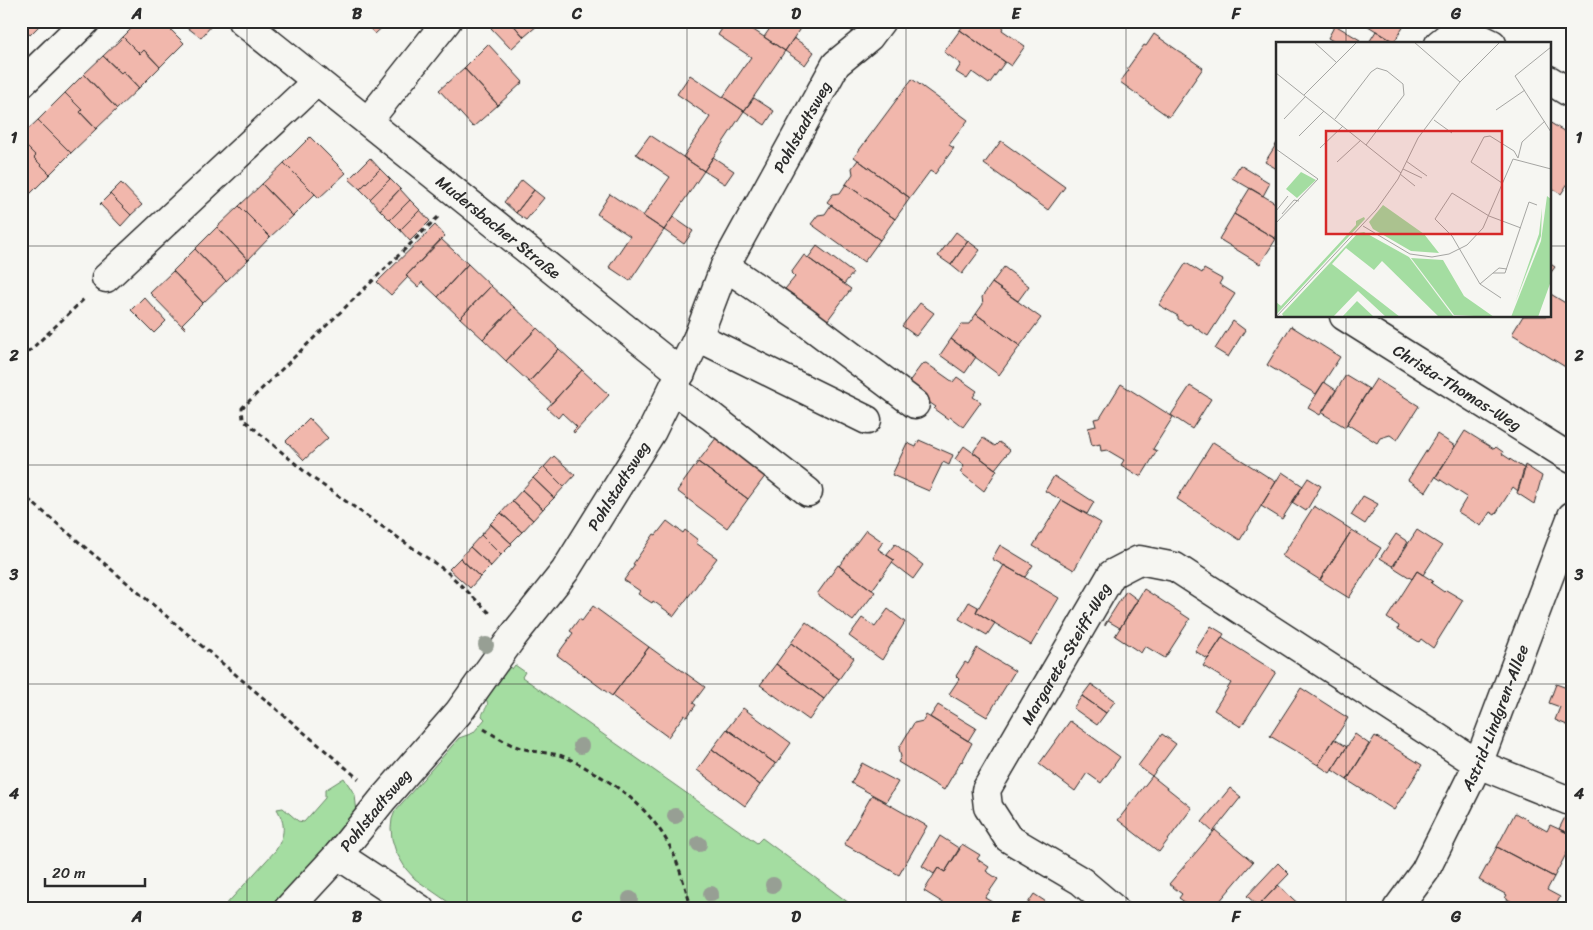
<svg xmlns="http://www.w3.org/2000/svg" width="1593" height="930" font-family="Sriracha,sans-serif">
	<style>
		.green { fill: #a4dda1; stroke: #688466 }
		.building { fill: #f1b7ac; stroke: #2b2b2b }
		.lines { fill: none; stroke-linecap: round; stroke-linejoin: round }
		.minor-casing { stroke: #2b2b2b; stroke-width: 31 }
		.path { stroke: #2b2b2b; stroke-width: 3; stroke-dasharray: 5 4; stroke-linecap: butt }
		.minor { stroke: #f6f6f2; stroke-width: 28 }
		.tree { fill: #979f94 }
		.grid { fill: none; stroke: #2b2b2b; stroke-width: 1; stroke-opacity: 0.55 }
		.labels { text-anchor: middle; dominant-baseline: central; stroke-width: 4; stroke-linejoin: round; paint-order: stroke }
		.street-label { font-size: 16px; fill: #2b2b2b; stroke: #f6f6f2 }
		.inset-road { fill: none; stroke: #a5a5a2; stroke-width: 1 }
		.view { fill: #d62828; fill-opacity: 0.15; stroke: #d62828; stroke-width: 2.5 }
		.inset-edge { fill: none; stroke: #2b2b2b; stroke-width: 2.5 }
		.neatline { fill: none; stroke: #2b2b2b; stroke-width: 2 }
		.grid-label { font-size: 16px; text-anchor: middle; font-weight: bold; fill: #2b2b2b }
	</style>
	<rect width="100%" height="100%" fill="#f6f6f2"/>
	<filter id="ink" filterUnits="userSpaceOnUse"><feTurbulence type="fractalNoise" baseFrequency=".02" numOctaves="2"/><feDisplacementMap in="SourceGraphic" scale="10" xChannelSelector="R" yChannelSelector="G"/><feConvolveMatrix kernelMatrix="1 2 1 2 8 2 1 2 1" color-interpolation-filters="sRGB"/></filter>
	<g filter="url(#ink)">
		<path class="green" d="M507,665L512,669L515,665L525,672L522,677L757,843L762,838L857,909H458L415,879L406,869L396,852L392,839L391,828L392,819L395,811L459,738L473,733L485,719L482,716C484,708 492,705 484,697Z
			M344,778L355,795L357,813L271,909H222L276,850C285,834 286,825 277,809L283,808L298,821L304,822L325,798V790Z"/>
		<path class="building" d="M21,21H37L40,25L30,35L21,26Z
			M139,21H162L184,43L160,67L144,50L140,54L123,37Z
			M179,21H205L211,26L201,38Z
			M364,21H389L375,34Z
			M498,21H510L524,37L511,49L491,28Z
			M510,21H534L538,25L524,37Z
			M727,21H740L785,51L744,111L723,97L751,57L718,35Z
			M775,21H805L785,51L764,37Z
			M966,21H1006L1002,30L1025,46L1011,66L960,30Z
			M1360,21H1407L1394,42Z
			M1335,25L1360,40L1358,44H1338L1328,38Z
			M960,30L1005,62L989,84L972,72L967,79L956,72L961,64L944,52Z
			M1376,31L1394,42V44H1368Z
			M1154,34L1203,68L1169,117L1120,82L1129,70L1127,69L1144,45L1146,46Z
			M123,37L140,54L144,50L160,67L139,88L123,71L121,73L103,56Z
			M794,38L814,52L805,65L785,51Z
			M488,44L523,82L498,105L464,68Z
			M103,56L121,73L123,71L139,88L117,109L84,74Z
			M464,68L498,105L473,127L439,90Z
			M84,74L117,109L96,129L80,112L82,110L65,93Z
			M690,75L744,111L704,171L683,157L710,117L677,94Z
			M912,79L968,120L949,145L954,148L935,174L930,171L910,198L854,157Z
			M65,93L82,110L80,112L96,129L71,153L38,120Z
			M754,98L774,111L765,125L744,111Z
			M38,120L71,153L50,174L34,158L36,156L21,141V136Z
			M1549,122L1572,136V177L1561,194L1549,187Z
			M650,135L704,171L664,230L643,216L670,177L636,154Z
			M310,137L346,173L319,198L284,163Z
			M21,141L36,156L34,158L50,174L25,199L21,196Z
			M1001,141L1065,187L1048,210L984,164Z
			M1277,143V169L1265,162Z
			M713,157L734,171L725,184L704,171Z
			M370,158L380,169L360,189L349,179Z
			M858,160L910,198L895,219L846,184L853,174L852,168Z
			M284,163L315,194L293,216L262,184Z
			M1240,165L1270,183L1263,196L1232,178Z
			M380,169L390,179L370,199L360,189Z
			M390,179L400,189L380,210L370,199Z
			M522,180L534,190L516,213L504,202Z
			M121,183L142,205L131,215L110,194Z
			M262,184L293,216L270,237L239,206Z
			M846,184L895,219L880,240L827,202L833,194L840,193Z
			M1250,188L1277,204L1276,239L1234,214Z
			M400,189L410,200L390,220L380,210Z
			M534,190L544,198L526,220L516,213Z
			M110,194L131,215L121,226L100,204Z
			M610,194L664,230L630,281L609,267L630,236L597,214Z
			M410,200L420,210L400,230L390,220Z
			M831,205L880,240L864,262L811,224L818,215L825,214Z
			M239,206L270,237L248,260L217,227Z
			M420,210L430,221L410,241L400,230Z
			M1234,214L1276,239L1260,264L1219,239Z
			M673,217L693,231L684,244L664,230Z
			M435,225L445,236L406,276L408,277L391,295L377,282Z
			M217,227L248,260L226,281L195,249Z
			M956,232L968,241L951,265L938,256Z
			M441,239L468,264L438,297L422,282L418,287L406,276Z
			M968,241L980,250L962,274L951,265Z
			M817,246L853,273L844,284L808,258Z
			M195,249L226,281L203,303L173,271Z
			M804,255L851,289L824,325L792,302L796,297L785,289L795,277L791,273Z
			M1186,263L1202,273L1204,269L1222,279L1219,284L1235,294L1208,336L1190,324L1187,325L1178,319V316L1159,305Z
			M1549,263L1555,267L1549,275Z
			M468,264L491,286L460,318L438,297Z
			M1004,267L1029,286L1018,301L992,283Z
			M173,271L203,303L182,324L186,328L185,329L150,293Z
			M992,283L1041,318L1020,346L976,314L983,304L982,297Z
			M491,286L514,307L483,339L460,318Z
			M1549,293L1572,307V361L1567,368L1512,334L1523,316H1549Z
			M144,297L166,321L154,333L131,310Z
			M920,303L934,313L916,336L902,326Z
			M514,307L537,328L506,361L483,339Z
			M976,314L1020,346L999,375L951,339L962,324H969Z
			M1233,321L1245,330L1228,357L1215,349Z
			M1291,326L1340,357L1316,394L1267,365Z
			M537,328L559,349L529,382L506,361Z
			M951,339L976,357L965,373L940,355Z
			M559,349L582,370L552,403L529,382Z
			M926,363L953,382L957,377L977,391L973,397L981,402L963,427L950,417L948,419L934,409L936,407L920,396L908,383L922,364Z
			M582,370L609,395L574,433L573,431L577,427L562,413L558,418L547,408Z
			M1346,375L1369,389L1345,427L1322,413Z
			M1376,379L1419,406L1397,440L1390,435L1380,438L1377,443L1347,424Z
			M1324,382L1336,390L1320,415L1308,408Z
			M1121,384L1173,417L1153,449L1157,451L1141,477L1121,465L1124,460L1107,450L1101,451L1100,444L1092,446L1088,428L1096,426L1094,419L1100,418Z
			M1190,386L1211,399L1192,429L1171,415Z
			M309,418L328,438L304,460L286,441Z
			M1465,431L1494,449L1496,447L1503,452L1502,454L1525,469L1518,491L1513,487L1495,515L1490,512L1481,526L1458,512L1467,497L1436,477Z
			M719,434L769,471L748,499L698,462Z
			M1437,434L1455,446L1426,492L1408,480Z
			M983,438L995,446L999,442L1010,450L995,469L973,452Z
			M919,440L953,455L949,465L943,462L929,491L892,475L907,443L916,447Z
			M1213,442L1276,482L1240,540L1177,499Z
			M964,446L997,470L984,491L960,472L964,466L955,459Z
			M554,456L575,475L564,487L544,467Z
			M698,462L748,499L727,528L677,491Z
			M1525,465L1542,476L1534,504L1517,493Z
			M544,467L564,487L554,498L533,478Z
			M1282,472L1303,486L1282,519L1261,506Z
			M1054,476L1094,502L1087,514L1045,491Z
			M533,478L554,498L543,509L522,490Z
			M1308,478L1321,486L1306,511L1292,502Z
			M522,490L543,509L533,520L512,501Z
			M1363,496L1378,504L1365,524L1351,515Z
			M1062,500L1101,523L1074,570L1033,546Z
			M512,501L533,520L522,532L501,513Z
			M1314,506L1352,530L1320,580L1282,556Z
			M501,513L522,532L511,543L490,524Z
			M667,521L683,533L685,530L698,540L696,543L717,558L674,616L653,601L652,603L638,594L640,591L624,580L635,565L633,564L654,534L656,535Z
			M491,524L512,544L501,555L481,535Z
			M866,530L883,542L878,549L894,560L872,590L839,566Z
			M1352,530L1381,548L1349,598L1320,580Z
			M1417,530L1442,546L1423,575L1417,571L1412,579L1393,567Z
			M1396,534L1408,542L1393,566L1380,558Z
			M481,535L501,555L491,566L470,547Z
			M895,544L923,565L913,579L892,563L894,560L886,555Z
			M1000,545L1033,565L1025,577L992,559Z
			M470,547L491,566L480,577L460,558Z
			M460,558L480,577L470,588L449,569Z
			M838,565L875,592L853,621L817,594Z
			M1004,565L1059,598L1031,645L976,612Z
			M1417,571L1433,581L1431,583L1444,592L1446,590L1463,600L1433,648L1421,639L1419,642L1398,629L1399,626L1387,618Z
			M1144,589L1190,619L1165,658L1145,646L1141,653L1115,636Z
			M1126,591L1138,600L1120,628L1108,621L1105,626V624Z
			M969,602L978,607L976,612L995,623L987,635L959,619Z
			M593,606L649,647L612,696L557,655L573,633L570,631L579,619L582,621Z
			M888,609L905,622L882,660L849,636L862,618L875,627Z
			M806,622L854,658L839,679L791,643Z
			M1211,626L1224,634L1208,659L1195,651Z
			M1222,638L1276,672L1241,727L1214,710L1231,683L1203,666Z
			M791,643L839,679L824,699L776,664Z
			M649,647L705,687L693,703L696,705L687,717L684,715L668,737L612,696Z
			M977,648L1015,671L987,717L949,694L959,679L956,676L965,662L968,664Z
			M776,664L824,699L809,720L760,685Z
			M1091,684L1115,701L1106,713L1082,696Z
			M1556,684L1567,688L1568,685L1572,687V727L1555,720L1560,707L1549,703Z
			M1301,688L1348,718L1318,765L1270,736Z
			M1082,696L1106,713L1097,725L1073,708Z
			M938,705L976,728L968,741L930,717Z
			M743,708L791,743L776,764L727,729Z
			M926,715L972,743L962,762L961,761L955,771V773H954L944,790L898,762L901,757L899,748L914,723L923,721Z
			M1070,721L1120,757L1101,783L1087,773L1075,791L1039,764Z
			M727,729L776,764L760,785L712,749Z
			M1162,734L1176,744L1152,776L1138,766Z
			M1355,734L1369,744L1347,780L1332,770Z
			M1375,736L1422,765L1394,810L1347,780Z
			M1334,739L1347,747L1330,773L1318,765Z
			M712,749L760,785L745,806L697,770Z
			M862,763L898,782L886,802L851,783Z
			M1152,776L1192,808L1159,852L1118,820Z
			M1230,788L1241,797L1213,832L1202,822Z
			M872,795L927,826L899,875L844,844Z
			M1515,813L1547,831L1550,825L1572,835V843L1554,877L1497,847Z
			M1565,817L1572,821V835L1559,829Z
			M1215,830L1253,862L1213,909H1199L1195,905L1193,908L1179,898L1182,894L1169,884Z
			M940,836L960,849L945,872L938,868L934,874L922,866Z
			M962,844L980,855L977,859L989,867L986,871L998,879L985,898L992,902L988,909H941L945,904L924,891L938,868L945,872Z
			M1497,847L1554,877L1547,890L1560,897L1554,909H1526L1505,898L1507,895L1479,880Z
			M1278,863L1289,874L1258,906L1247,896Z
			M1278,885L1304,909H1256Z
			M1034,894L1057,909H1024Z"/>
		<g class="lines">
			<g class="minor-casing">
				<g id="minor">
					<path id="s1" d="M242,21L681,373"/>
					<path d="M1439,44L1449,36L1469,33L1492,44"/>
					<path d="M1549,80L1572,94"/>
					<path d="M21,84L86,21"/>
					<path d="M368,121L447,21"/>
					<path d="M725,266L802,319L915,404"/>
					<path d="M106,278L317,81"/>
					<path id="s2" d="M1344,316L1572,459"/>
					<path d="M698,337L867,420"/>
					<path d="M673,389L711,416L808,492"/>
					<path d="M338,855L420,909"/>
					<path id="s3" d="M288,909L338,855L383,799L459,712L514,635L565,571L652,431L698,337L725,266L836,64L869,37L881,21"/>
					<path id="s4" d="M1114,909L1081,881L1008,838L988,807L986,790L1112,574L1139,560L1175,567L1478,764L1572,802"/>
					<path id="s5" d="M1397,909L1425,871L1478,764L1572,516"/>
				</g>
			</g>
			<path class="path" d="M438,217L242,408L243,419L311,477L446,571L491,614
				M21,359L84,299
				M21,493L359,779
				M484,729C497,737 510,746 525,749C537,753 550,752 562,756C573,760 583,766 593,772C628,792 657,817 674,855C681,872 686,891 692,909"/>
			<use href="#minor" class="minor"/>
		</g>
		<g class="tree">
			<circle cx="486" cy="645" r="8"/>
			<circle cx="581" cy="746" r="8"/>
			<circle cx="675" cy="816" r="8"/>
			<circle cx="699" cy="844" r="8"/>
			<circle cx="773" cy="885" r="8"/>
			<circle cx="711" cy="894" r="8"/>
			<circle cx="630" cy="899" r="8"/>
		</g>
	</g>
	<path class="grid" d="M247,21V909M467,21V909M687,21V909M906,21V909M1126,21V909M1346,21V44M21,246H1277M1549,246H1572M1346,316V909M21,465H1572M21,684H1572"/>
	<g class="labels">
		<g class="street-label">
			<text stroke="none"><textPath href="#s3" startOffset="942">Pohlstadtsweg</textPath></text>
			<text stroke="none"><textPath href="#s1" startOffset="329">Mudersbacher Straße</textPath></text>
			<text stroke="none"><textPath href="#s2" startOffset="134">Christa-Thomas-Weg</textPath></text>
			<text stroke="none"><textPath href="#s3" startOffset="538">Pohlstadtsweg</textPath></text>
			<text stroke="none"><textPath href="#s4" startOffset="340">Margarete-Steiff-Weg</textPath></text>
			<text stroke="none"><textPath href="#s5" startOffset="216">Astrid-Lindgren-Allee</textPath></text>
			<text stroke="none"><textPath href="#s3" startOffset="132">Pohlstadtsweg</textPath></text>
		</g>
	</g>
	<g transform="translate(1276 42)">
		<rect width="275" height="275" fill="#f6f6f2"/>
		<path d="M25,130L40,138L21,156L10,147ZM271,154L275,157V239L262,275H235L265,199ZM107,163L148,192L163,211L135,209L97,187L93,180ZM266,166L265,194L239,261L263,192ZM88,175L89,177L0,273V260L5,264L80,183V179ZM88,190L133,215L178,275H163L106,219L98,228L70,206L56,222L124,275H110L82,249L57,275H8L6,272L82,191ZM135,216L167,218L188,254L218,275L178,273ZM81,259L98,275H66Z" fill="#a4dda1"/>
		<path class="inset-road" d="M38,0L60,20M138,0L184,40M275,5L239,34L275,90M0,31L125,131M28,53L81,0M220,68L249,48M8,77L30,54M59,77L95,30L101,26L111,29L127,42L128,53L90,103M158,78L176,91M23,94L48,69M44,106L67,84M0,107L42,137L0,181M242,116L246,100L269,79M130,119L151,134M61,120L85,98M127,127L146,136M124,132L139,144M226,141L195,120L208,95L214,94L238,109L242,116M0,169L12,154M6,172L18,158L23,159M87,184L134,212L156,215L173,212L191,203L207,186L237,117L275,127M217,231L223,226L231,227M204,242L217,231H229L253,160L261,163M225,256L204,242L176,194L159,177L176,151L213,174L245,186M0,275L100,168L122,137L142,96L184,40L224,0"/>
		<path class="view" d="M50,89H226V192H50Z"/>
		<rect width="275" height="275" class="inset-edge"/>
	</g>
	<rect width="1593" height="930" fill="none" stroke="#f6f6f2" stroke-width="55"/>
	<path d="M45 878v8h100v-8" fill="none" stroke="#2b2b2b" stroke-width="2.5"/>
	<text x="52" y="878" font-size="15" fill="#2b2b2b" stroke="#f6f6f2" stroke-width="4" paint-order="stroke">20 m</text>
	<rect x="28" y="28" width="1538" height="874" class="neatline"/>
	<g class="grid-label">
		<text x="137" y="19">A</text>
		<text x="357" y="19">B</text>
		<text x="577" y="19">C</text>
		<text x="796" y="19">D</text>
		<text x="1016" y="19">E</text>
		<text x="1236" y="19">F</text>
		<text x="1456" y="19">G</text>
		<text x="14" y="143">1</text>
		<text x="1579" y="143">1</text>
		<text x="14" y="361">2</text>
		<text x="1579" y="361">2</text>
		<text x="14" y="580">3</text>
		<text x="1579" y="580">3</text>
		<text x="14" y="799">4</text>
		<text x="1579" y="799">4</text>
		<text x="137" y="922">A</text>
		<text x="357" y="922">B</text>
		<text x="577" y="922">C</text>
		<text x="796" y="922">D</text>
		<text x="1016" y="922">E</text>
		<text x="1236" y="922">F</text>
		<text x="1456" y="922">G</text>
	</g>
</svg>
